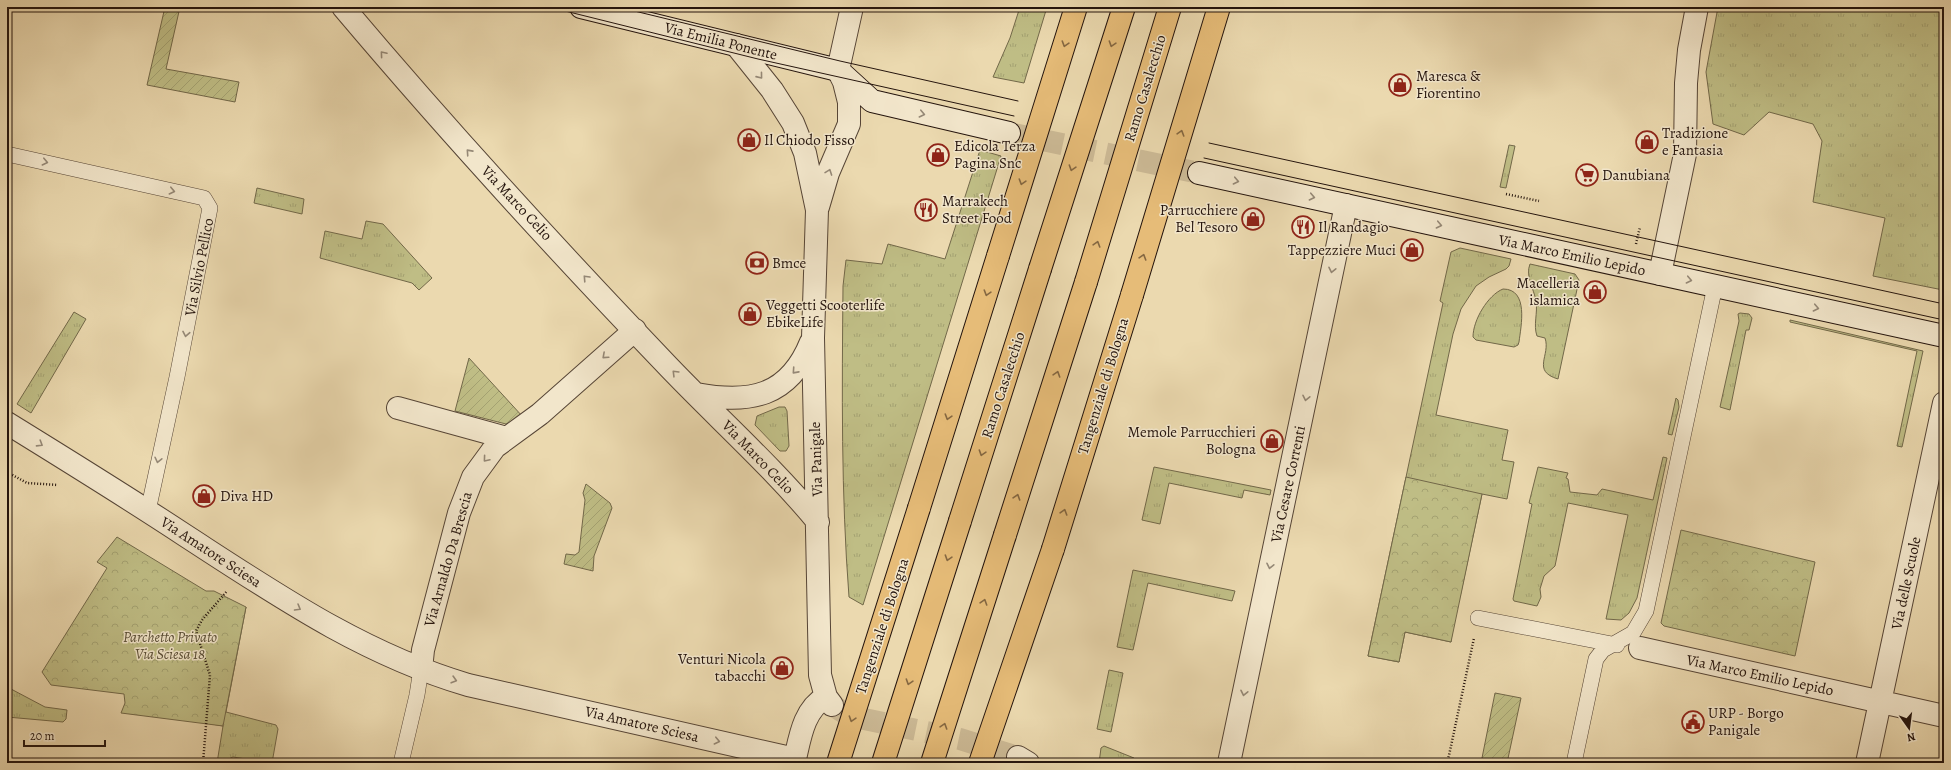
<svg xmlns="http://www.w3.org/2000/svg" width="1951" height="770" font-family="Alegreya,serif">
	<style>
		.grass { fill: url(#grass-tufts); stroke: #726849 }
		.park { fill: url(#park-crowns); stroke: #726849 }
		.garden { fill: url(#garden-furrows); stroke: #726849 }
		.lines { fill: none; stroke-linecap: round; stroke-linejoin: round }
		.street-tunnel { stroke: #cdbb97; stroke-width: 22; stroke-dasharray: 22 11; stroke-linecap: butt }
		.secondary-tunnel { stroke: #cdbb97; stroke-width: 22; stroke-dasharray: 22 11; stroke-linecap: butt }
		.lane-casing { stroke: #564536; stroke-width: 16 }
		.street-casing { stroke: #564536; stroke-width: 24 }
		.secondary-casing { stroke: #24140d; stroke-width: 24 }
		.highway-casing { stroke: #24140d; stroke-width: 24 }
		.path { stroke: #24140d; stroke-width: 2.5; stroke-dasharray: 1 2; stroke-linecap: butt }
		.lane { stroke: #f2e6cb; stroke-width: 15 }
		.street { stroke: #f2e6cb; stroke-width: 22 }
		.secondary { stroke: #f2e6cb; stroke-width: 22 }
		.highway { stroke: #e6bc78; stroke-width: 22 }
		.tram { stroke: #24140d; stroke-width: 1 }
		.highway-bridge-casing { stroke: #24140d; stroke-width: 24; stroke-linecap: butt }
		.highway-bridge { stroke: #e6bc78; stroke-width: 22 }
		.oneway { stroke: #856842 }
		.oneway2 { stroke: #958876 }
		.labels { text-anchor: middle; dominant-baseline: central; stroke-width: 3; stroke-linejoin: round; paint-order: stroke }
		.street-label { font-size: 15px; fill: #24140d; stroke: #f2e6cb }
		.poi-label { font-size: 15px; fill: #24140d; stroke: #f2e6cb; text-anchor: start }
		.park-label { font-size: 15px; font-style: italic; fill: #5a4f37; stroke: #f2e6cb }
	</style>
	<defs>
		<pattern id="grass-tufts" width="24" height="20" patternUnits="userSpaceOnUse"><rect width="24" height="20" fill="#bfbd85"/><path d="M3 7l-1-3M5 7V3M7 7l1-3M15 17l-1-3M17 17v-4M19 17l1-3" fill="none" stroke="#a4a272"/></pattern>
		<pattern id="park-crowns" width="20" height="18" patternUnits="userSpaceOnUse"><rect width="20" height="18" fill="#bfbd85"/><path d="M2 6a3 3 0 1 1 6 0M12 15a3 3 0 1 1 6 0" fill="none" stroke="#a4a272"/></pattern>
		<pattern id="garden-furrows" width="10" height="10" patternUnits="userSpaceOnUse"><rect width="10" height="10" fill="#bfbd85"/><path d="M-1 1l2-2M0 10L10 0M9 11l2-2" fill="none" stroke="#a4a272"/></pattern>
	</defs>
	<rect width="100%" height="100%" fill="#ebd9af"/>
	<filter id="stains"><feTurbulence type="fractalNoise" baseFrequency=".005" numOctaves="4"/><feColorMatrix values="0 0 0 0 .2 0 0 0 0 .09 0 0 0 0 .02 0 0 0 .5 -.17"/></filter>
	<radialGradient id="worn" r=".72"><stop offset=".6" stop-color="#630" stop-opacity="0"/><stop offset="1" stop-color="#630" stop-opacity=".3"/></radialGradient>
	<path class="grass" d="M1020,7H1047L1024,83L993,77L1010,38Z
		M1718,7H1944L1943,290L1873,276L1885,218L1813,202L1822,141L1813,124L1769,112L1744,135L1713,124L1706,72Z
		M1509,145L1515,146L1506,188L1500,187Z
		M980,150L1001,156L863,605L849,597C841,493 842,390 843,286L846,260L882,264L888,244L945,259Z
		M257,188L304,199L302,214L254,203Z
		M366,221L383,224L432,278L419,290L412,283L320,258L325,231L362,239Z
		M1460,248L1511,259L1509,266L1506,269L1489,277L1476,286L1461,309L1453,334L1436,415L1508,430L1502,460L1514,462L1507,499L1482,494L1460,597L1456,596L1451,642L1405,632L1399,662L1368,656L1443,303L1440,301L1451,252Z
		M1530,264L1575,274L1579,280L1558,379C1531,371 1551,355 1545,338L1537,336C1533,325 1538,313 1536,301C1534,289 1525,276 1530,264Z
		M1503,289C1529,289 1521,326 1519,342L1518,345L1514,347L1476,340L1473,337C1473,320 1488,295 1503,289Z
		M74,312L86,319L31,413L17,404Z
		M1740,313L1749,314L1752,318L1749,330H1746L1730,410L1720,407L1739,321L1738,314Z
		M1790,320L1923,351L1902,447L1897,446L1917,351L1790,322Z
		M1676,398L1678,400L1679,407L1672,435L1668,434Z
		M779,407H785L787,411L789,446L786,451H780L755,425L757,416Z
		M1663,457L1667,458L1637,598L1629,613L1621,620L1606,619L1628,515L1568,503L1555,566L1544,576L1540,589L1541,597L1537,606L1514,601L1513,599L1532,504L1529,503L1538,467L1568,473L1566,478L1568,479L1570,492L1597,495L1602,489L1653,500Z
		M1154,467L1271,490L1270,495L1244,490L1242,498L1169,483L1160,524L1142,520Z
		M1133,570L1235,591L1232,601L1148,583L1133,650L1117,647Z
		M246,607L226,712L276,725L278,729L272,763L233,757L226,760L225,763H217L223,726L212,724Z
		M1109,670L1123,673L1111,732L1097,729Z
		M11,689L45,707L67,710L66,719L63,722L7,717V690Z
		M1104,746L1134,758L1136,763H1099L1101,748Z"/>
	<path class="park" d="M1406,477L1482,494L1451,642L1405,632L1399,662L1368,656Z
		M1681,530L1815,562L1795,656L1664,626L1661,623Z
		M117,537L206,591H214L246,607L223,726L121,713L125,703L124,694L51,685L42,672L107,568L97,562Z"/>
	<path class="garden" d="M165,7H180L166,69L239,82L235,102L147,85Z
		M469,358L523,417L511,424H506L455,411Z
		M586,484L610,503L612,508L594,556L593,571L564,564L566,554L575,555L579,552L585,500L583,493Z
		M1495,693L1521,698L1507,763H1481Z"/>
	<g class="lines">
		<path class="street-tunnel" d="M832,705L843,712L859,718L960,739L1018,757"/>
		<path class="secondary-tunnel" d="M1009,133L1199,173"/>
		<g class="lane-casing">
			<path id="lane" d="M7,154L204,198L210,208L177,377L148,511
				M1478,618L1617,645
				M401,763L417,695L421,669
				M1574,763L1596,659L1603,650L1633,633L1646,611L1715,286"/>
		</g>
		<g class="street-casing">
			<path id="street" d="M343,7C446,129 554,247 664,362C715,416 771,465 818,522
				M736,45L772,90L793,123L805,153L817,210L813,338L820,675L826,697L832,705
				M818,207L828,173L849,124V102L844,82L838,70L852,7
				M1660,274L1685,154L1686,83L1689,50L1697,7
				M696,394C750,404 789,397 811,342
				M398,408L507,438
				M7,423C67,460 127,497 186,536C277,595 363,654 468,685L795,759C800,737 804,709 826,697
				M1640,648L1944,716
				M421,669L423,650L459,513L473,477L495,447L540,414L635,330
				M1018,757L1028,763
				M1229,763L1346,205
				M1867,763L1944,403"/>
		</g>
		<g class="secondary-casing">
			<path id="secondary" d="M581,7L838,70L872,101L1009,133
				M1199,173L1944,336"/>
		</g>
		<g class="highway-casing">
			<path id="highway" d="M919,508L998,256
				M960,521L1040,269
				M1005,535L1086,282
				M1053,549L1132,295"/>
		</g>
		<path class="path" d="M1506,194L1539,201
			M1636,244L1640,227
			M7,472L27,483L58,485
			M203,763L210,675L196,631L202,620L227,591
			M1463,763L1448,760L1474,638"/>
		<use href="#lane" class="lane"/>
		<use href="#street" class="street"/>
		<use href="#secondary" class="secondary"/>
		<use href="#highway" class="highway"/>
		<path class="tram" d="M549,7L758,59L1014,116
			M618,7L840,61L1018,101
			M1209,143L1944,304
			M1204,158L1944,320"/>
		<g class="highway-bridge-casing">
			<path id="highway-bridge" d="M998,256L1076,7
				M1040,269L1124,7
				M1086,282L1170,7
				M1132,295L1219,7
				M838,763L919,508
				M883,763L960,521
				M932,763L1005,535
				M980,763L1053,549"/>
		</g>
		<use href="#highway-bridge" class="highway-bridge"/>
	</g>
	<defs><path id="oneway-chevron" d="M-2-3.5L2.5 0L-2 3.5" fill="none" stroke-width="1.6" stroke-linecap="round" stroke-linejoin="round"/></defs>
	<g class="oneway">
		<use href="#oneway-chevron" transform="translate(1065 44) rotate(107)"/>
		<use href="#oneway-chevron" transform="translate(1112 44) rotate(108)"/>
		<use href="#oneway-chevron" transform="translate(1181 133) rotate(-73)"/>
		<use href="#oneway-chevron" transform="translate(1072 168) rotate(108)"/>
		<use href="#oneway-chevron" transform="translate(1022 182) rotate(107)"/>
		<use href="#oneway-chevron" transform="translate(1097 244) rotate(-73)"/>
		<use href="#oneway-chevron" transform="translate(1143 257) rotate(-73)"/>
		<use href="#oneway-chevron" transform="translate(987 293) rotate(107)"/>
		<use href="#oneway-chevron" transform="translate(1057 374) rotate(-72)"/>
		<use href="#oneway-chevron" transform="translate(948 417) rotate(107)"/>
		<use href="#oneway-chevron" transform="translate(982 453) rotate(108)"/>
		<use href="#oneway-chevron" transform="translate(1017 497) rotate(-72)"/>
		<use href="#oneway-chevron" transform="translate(1064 512) rotate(-73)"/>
		<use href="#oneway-chevron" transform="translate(948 558) rotate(108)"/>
		<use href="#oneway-chevron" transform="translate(984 602) rotate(-72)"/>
		<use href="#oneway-chevron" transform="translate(909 682) rotate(108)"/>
		<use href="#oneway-chevron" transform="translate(852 719) rotate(108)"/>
		<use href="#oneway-chevron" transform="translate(944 726) rotate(-72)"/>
	</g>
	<g class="oneway2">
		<use href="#oneway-chevron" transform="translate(383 54) rotate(-130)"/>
		<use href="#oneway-chevron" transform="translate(760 76) rotate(51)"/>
		<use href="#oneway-chevron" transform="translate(922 114) rotate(13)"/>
		<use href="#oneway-chevron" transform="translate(469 152) rotate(-132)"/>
		<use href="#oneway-chevron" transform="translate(45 162) rotate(13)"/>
		<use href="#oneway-chevron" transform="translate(829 172) rotate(-70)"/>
		<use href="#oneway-chevron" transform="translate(1236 181) rotate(12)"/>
		<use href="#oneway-chevron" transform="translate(172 191) rotate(13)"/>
		<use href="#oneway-chevron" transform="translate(1312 197) rotate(12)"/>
		<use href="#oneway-chevron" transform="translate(1439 225) rotate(12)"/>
		<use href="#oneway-chevron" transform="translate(1332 270) rotate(102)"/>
		<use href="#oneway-chevron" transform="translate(586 278) rotate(-133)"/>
		<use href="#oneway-chevron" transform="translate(1689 280) rotate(12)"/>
		<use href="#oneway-chevron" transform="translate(1816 308) rotate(12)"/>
		<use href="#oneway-chevron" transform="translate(186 334) rotate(101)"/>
		<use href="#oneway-chevron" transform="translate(605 356) rotate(138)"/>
		<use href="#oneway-chevron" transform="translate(795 371) rotate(132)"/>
		<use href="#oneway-chevron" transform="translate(675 373) rotate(-135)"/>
		<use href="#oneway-chevron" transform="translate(1306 398) rotate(102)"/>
		<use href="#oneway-chevron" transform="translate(40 444) rotate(32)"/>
		<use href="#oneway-chevron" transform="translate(486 459) rotate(130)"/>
		<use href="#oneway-chevron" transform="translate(158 460) rotate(103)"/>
		<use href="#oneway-chevron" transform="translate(1270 566) rotate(102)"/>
		<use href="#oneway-chevron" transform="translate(298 608) rotate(30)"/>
		<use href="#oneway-chevron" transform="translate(454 680) rotate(16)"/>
		<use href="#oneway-chevron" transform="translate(1244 693) rotate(102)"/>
		<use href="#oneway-chevron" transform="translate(717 741) rotate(13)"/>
	</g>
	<defs>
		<g id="shop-ring" transform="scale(1.15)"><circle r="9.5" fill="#f2e6cb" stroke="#8f2418" stroke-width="1.5"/><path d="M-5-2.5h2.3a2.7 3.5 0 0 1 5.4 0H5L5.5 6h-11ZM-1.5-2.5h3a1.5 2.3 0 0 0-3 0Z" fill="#8f2418"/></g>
		<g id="supermarket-ring" transform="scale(1.15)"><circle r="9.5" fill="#f2e6cb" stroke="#8f2418" stroke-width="1.5"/><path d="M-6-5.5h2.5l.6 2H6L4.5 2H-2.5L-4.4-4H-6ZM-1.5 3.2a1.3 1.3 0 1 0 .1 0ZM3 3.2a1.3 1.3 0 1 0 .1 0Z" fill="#8f2418"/></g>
		<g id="restaurant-ring" transform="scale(1.15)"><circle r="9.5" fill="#f2e6cb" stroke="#8f2418" stroke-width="1.5"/><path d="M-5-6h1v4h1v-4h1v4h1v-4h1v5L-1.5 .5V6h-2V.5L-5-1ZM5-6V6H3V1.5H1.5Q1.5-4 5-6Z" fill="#8f2418"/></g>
		<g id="bank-ring" transform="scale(1.15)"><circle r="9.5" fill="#f2e6cb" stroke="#8f2418" stroke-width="1.5"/><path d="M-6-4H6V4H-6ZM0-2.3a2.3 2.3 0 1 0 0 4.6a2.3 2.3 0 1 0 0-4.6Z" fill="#8f2418"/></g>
		<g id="civic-ring" transform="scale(1.15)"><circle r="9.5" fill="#f2e6cb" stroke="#8f2418" stroke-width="1.5"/><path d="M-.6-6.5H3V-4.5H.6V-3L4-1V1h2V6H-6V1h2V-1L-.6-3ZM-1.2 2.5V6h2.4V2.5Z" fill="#8f2418"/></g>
	</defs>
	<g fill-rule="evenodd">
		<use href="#shop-ring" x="1400" y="85"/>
		<use href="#shop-ring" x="749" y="140"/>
		<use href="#shop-ring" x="1647" y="142"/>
		<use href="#shop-ring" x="938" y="155"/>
		<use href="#supermarket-ring" x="1587" y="175"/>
		<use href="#restaurant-ring" x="926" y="210"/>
		<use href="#shop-ring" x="1253" y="219"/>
		<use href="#restaurant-ring" x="1303" y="227"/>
		<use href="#shop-ring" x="1412" y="250"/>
		<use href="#bank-ring" x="757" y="263"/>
		<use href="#shop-ring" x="1595" y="292"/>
		<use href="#shop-ring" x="750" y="314"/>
		<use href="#shop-ring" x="1272" y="441"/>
		<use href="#shop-ring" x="204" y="496"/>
		<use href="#shop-ring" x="782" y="668"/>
		<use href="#civic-ring" x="1693" y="722"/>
	</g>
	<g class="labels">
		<g class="street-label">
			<text transform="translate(721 41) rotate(14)">Via Emilia Ponente</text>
			<text transform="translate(1145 88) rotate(-73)">Ramo Casalecchio</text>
			<text transform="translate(517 203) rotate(47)">Via Marco Celio</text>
			<text transform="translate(1572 255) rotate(12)">Via Marco Emilio Lepido</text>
			<text transform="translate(199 267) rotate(-79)">Via Silvio Pellico</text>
			<text transform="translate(1003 385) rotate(-72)">Ramo Casalecchio</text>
			<text transform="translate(1103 386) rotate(-73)">Tangenziale di Bologna</text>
			<text transform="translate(758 457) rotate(46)">Via Marco Celio</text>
			<text transform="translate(816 459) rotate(-92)">Via Panigale</text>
			<text transform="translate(1288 484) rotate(-78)">Via Cesare Correnti</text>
			<text transform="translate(211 552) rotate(33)">Via Amatore Sciesa</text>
			<text transform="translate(448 559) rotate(-74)">Via Arnaldo Da Brescia</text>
			<text transform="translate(1906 583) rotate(-78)">Via delle Scuole</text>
			<text transform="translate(882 626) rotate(-72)">Tangenziale di Bologna</text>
			<text transform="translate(1760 675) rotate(12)">Via Marco Emilio Lepido</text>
			<text transform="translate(642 724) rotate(13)">Via Amatore Sciesa</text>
		</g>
		<g class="poi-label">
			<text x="1416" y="76">Maresca &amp;<tspan x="1416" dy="17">Fiorentino</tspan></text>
			<text x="1662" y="133">Tradizione<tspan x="1662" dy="17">e Fantasia</tspan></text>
			<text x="764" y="140">Il Chiodo Fisso</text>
			<text x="954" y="146">Edicola Terza<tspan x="954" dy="17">Pagina Snc</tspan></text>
			<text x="1602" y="175">Danubiana</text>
			<text x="942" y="201">Marrakech<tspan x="942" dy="17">Street Food</tspan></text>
			<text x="1238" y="210" text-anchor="end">Parrucchiere<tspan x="1238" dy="17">Bel Tesoro</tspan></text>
			<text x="1318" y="227">Il Randagio</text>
			<text x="1396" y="250" text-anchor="end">Tappezziere Muci</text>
			<text x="772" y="263">Bmce</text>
			<text x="1580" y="283" text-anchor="end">Macelleria<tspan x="1580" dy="17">islamica</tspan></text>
			<text x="766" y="305">Veggetti Scooterlife<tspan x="766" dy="17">EbikeLife</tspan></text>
			<text x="1256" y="432" text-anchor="end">Memole Parrucchieri<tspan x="1256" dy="17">Bologna</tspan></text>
			<text x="220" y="496">Diva HD</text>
			<text x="766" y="659" text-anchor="end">Venturi Nicola<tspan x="766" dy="17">tabacchi</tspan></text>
			<text x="1708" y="713">URP - Borgo<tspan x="1708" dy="17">Panigale</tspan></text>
		</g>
		<g class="park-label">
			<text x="170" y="637">Parchetto Privato<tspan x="170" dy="17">Via Sciesa 18</tspan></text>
		</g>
	</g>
	<rect width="1951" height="770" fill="none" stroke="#ebd9af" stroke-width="24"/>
	<rect x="8" y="8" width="1935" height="754" fill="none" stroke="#24140d" stroke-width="2"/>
	<rect x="12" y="12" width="1927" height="746" fill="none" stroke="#24140d"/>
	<g transform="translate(1909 728) rotate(166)" stroke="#f2e6cb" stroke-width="3" paint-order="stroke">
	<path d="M0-3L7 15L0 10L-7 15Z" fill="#24140d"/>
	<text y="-6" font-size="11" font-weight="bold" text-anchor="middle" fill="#24140d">N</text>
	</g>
	<path d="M24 740v6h81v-6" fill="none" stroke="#24140d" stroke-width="2"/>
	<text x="30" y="740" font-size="12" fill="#24140d" stroke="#f2e6cb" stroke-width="3" paint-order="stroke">20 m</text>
	<rect width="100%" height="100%" filter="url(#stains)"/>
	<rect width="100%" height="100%" fill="url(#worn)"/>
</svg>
